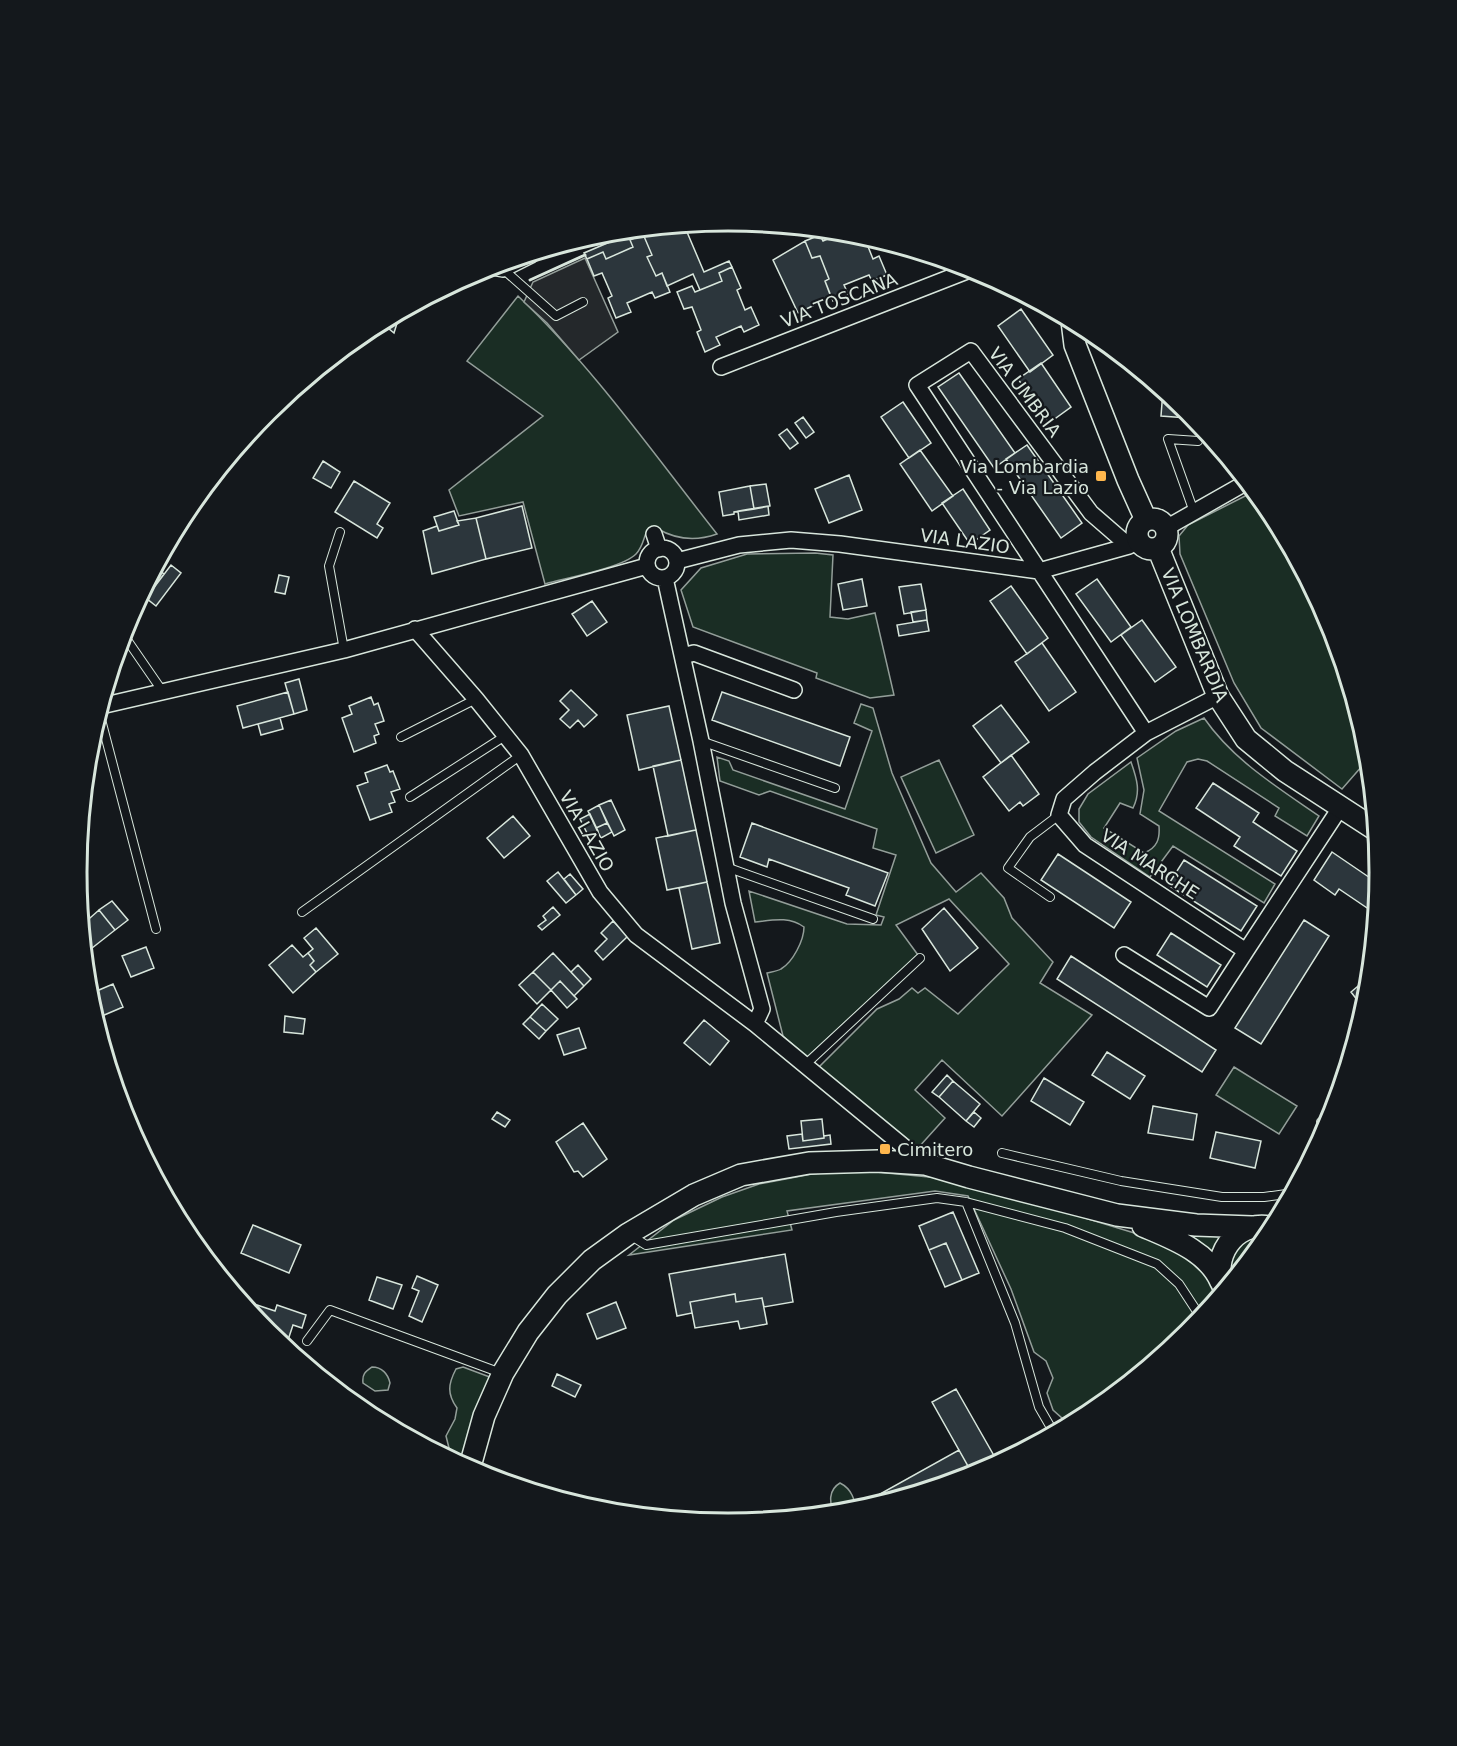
<svg xmlns="http://www.w3.org/2000/svg" width="1457" height="1746" font-family="'DejaVu Sans',sans-serif">
	<style>
		.green { fill: #1a2d24; stroke: #939e99; stroke-width: 1.5 }
		.parking { fill: #24282b; stroke: #939e99; stroke-width: 1.5 }
		.building { fill: #2c363c; stroke: #d8e6dc; stroke-width: 1.5 }
		.lines { fill: none; stroke-linecap: round; stroke-linejoin: round }
		.lane-casing { stroke: #d8e6dc; stroke-width: 10 }
		.street-casing { stroke: #d8e6dc; stroke-width: 18 }
		.secondary-casing { stroke: #d8e6dc; stroke-width: 24 }
		.lane { stroke: #14181c; stroke-width: 8 }
		.street { stroke: #14181c; stroke-width: 15 }
		.secondary { stroke: #14181c; stroke-width: 21 }
		.wall { stroke: #d8e6dc; stroke-width: 3 }
		.poi-dot { fill: #ffb74d; stroke: #14181c; stroke-width: 2 }
		.labels { text-anchor: middle; dominant-baseline: central; stroke-width: 4.5; stroke-linejoin: round; paint-order: stroke }
		.street-label { font-size: 18px; fill: #d8e6dc; stroke: #14181c }
		.poi-label { font-size: 18px; fill: #d8e6dc; stroke: #14181c; text-anchor: end }
		.rim { fill: none; stroke: #d8e6dc; stroke-width: 3 }
	</style>
	<rect width="100%" height="100%" fill="#14181c"/>
	<path class="green" d="M518,296C593,367 653,453 717,534C697,541 677,540 658,529L646,533C643,541 642,548 636,554C622,568 566,578 545,584L523,502L459,516L449,490L543,416L467,361Z
		M1255,491L1271,511L1331,624L1368,746L1369,758L1342,789L1261,728L1234,683L1180,554L1179,536L1188,525Z
		M815,553L833,555L830,617L848,619L875,613L894,695L870,698L816,678L817,673L693,627L681,590L701,568L747,554Z
		M861,704L873,708L892,773L931,863L956,892L981,873L1004,898L1012,918L1053,962L1040,983L1092,1015L1002,1116L942,1060L915,1090L945,1118L918,1148L819,1067L877,1009L899,999L912,988L918,993L925,988L958,1014L1009,964L949,899L896,925L918,955L807,1057L783,1036L767,973C771,972 778,971 781,969C793,962 804,940 804,927C789,916 773,920 755,922L749,891L847,924L881,925L884,917L876,915L896,855L873,848L877,829L770,791L759,795L720,781L717,757L729,761L733,770L845,809L872,731L854,723Z
		M1204,718C1233,760 1277,787 1319,816L1307,836L1275,816L1279,808L1207,761L1198,759L1187,762L1159,811L1275,884L1264,903L1173,846L1150,877L1091,837L1079,822V809L1088,794L1131,762C1137,779 1141,792 1133,808L1120,803L1104,828L1144,853C1157,848 1160,839 1159,826L1140,814L1144,790L1137,758L1176,731Z
		M939,760L974,835L936,853L901,777Z
		M1234,1067L1297,1106L1279,1134L1216,1095Z
		M854,1170L940,1178L993,1190L1154,1239L1197,1264L1210,1279L1218,1299L1189,1334L1090,1415L1071,1426L1053,1410L1047,1393L1053,1378L1046,1361L1034,1352L1011,1289L968,1196L935,1191L787,1211L792,1230L629,1255L674,1220L722,1197L759,1184L812,1174Z
		M1186,1233L1227,1234L1215,1258L1200,1242Z
		M1252,1236H1270L1231,1284C1227,1253 1228,1255 1252,1236Z
		M372,1367C382,1367 388,1374 390,1383L388,1390L375,1391L363,1383C362,1374 365,1372 372,1367Z
		M463,1367L495,1379L467,1454L457,1455L449,1448L446,1436L455,1419L457,1408C447,1394 448,1384 456,1369Z
		M840,1483C852,1489 855,1500 856,1512L835,1515C829,1503 828,1490 840,1483Z"/>
	<path class="parking" d="M585,258L618,332L579,360L547,323L524,302L533,282Z"/>
	<path class="building" d="M684,225L704,272L729,261L732,267L719,273L722,281L700,290L693,274L667,286L662,273L656,276L647,257L652,255L643,234L630,240L633,247L606,259L603,252L587,259L584,253L638,230Z
		M844,232L869,238L865,239L873,259L879,256L887,275L872,281L869,275L844,285L848,294L833,301L825,281L829,279L820,256L812,258L805,241L820,235L823,241Z
		M643,234L652,255L647,257L656,276L662,273L670,292L655,298L652,292L627,303L631,312L616,318L608,298L612,296L602,273L594,276L587,259L603,252L606,259L633,247L630,240Z
		M805,241L812,258L820,256L829,279L825,281L831,297L798,313L773,260Z
		M732,267L741,288L737,290L745,310L751,307L759,325L744,332L741,326L716,337L720,345L705,352L697,332L701,330L692,307L684,309L677,292L692,286L695,292L722,281L719,273Z
		M1021,309L1053,355L1030,372L998,326Z
		M393,316L398,320L394,333L382,323Z
		M1041,363L1071,407L1049,423L1018,379Z
		M959,373L1015,453L994,468L938,387Z
		M1163,390L1189,411L1188,418L1161,416Z
		M903,402L931,443L909,458L881,417Z
		M803,417L814,432L806,438L795,423Z
		M787,429L798,443L790,449L779,435Z
		M1027,445L1082,523L1061,538L1006,459Z
		M920,450L953,496L932,511L900,464Z
		M323,461L340,472L331,488L313,478Z
		M849,475L862,510L829,523L815,489Z
		M354,481L390,503L377,524L383,528L377,538L335,512Z
		M766,484L770,506L754,509L750,486Z
		M750,486L754,509L734,512V514L723,516L719,492Z
		M963,489L990,530L970,544L942,503Z
		M522,506L532,548L486,559L476,518Z
		M768,506L769,515L739,520L738,511Z
		M454,511L459,525L439,531L434,517Z
		M476,518L486,559L432,574L423,531L437,526L439,531L459,525L457,521Z
		M171,565L181,573L156,606L146,598Z
		M156,568L164,574L139,607L136,605Z
		M279,575L289,577L285,594L275,592Z
		M862,579L867,606L843,610L838,584Z
		M1097,579L1131,627L1111,642L1076,594Z
		M921,584L926,610L904,614L899,587Z
		M1011,586L1048,638L1027,654L990,601Z
		M592,601L607,622L587,636L572,614Z
		M926,610L927,620L913,622L911,612Z
		M927,620L929,631L899,636L897,625Z
		M1142,620L1176,667L1155,682L1121,635Z
		M1042,643L1076,692L1049,711L1015,662Z
		M299,679L307,710L294,714L285,683Z
		M571,690L597,715L584,727L578,720L570,728L560,719L569,710L560,701Z
		M288,692L294,714L243,728L237,706Z
		M722,692L850,737L840,766L712,720Z
		M371,697L374,705L378,703L384,721L375,724L379,734L374,736L376,743L354,752L342,718L352,714L349,706Z
		M1001,705L1029,742L1001,763L973,726Z
		M669,706L681,760L639,770L627,715Z
		M280,718L283,729L261,735L258,724Z
		M1011,755L1039,794L1023,806L1020,802L1009,811L983,777Z
		M681,760L696,830L668,836L653,766Z
		M387,765L390,772L393,771L400,789L391,792L395,802L389,804L392,812L370,820L357,786L368,782L365,773Z
		M1213,783L1259,813L1253,822L1297,851L1281,876L1234,846L1240,837L1196,808Z
		M611,800L625,830L614,836L599,805Z
		M599,805L607,823L596,828L588,811Z
		M590,814L598,831L588,835L580,819Z
		M513,816L530,836L504,858L487,838Z
		M607,823L612,832L601,838L596,828Z
		M752,823L888,873L875,906L846,895L849,888L769,859L767,867L740,857Z
		M696,830L707,882L667,890L656,838Z
		M1332,852L1379,884L1376,914L1339,889L1335,895L1314,880Z
		M1058,854L1131,902L1114,928L1041,880Z
		M1184,860L1257,906L1241,931L1168,885Z
		M558,872L576,895L566,903L547,881Z
		M570,874L583,889L576,895L564,879Z
		M707,882L720,943L692,949L679,888Z
		M112,901L128,920L115,930L99,910Z
		M80,904L90,918L99,910L115,930L87,952L84,948Z
		M553,907L560,915L542,930L538,926L546,920L543,916Z
		M944,908L978,948L950,971L922,929Z
		M1304,920L1329,936L1261,1044L1235,1028Z
		M613,921L628,936L603,960L595,951L607,939L601,933Z
		M316,928L338,954L316,972L310,965L314,961L308,953L313,949L304,938Z
		M1171,933L1221,965L1207,987L1157,955Z
		M292,945L303,957L308,953L314,961L310,965L316,972L293,993L269,965Z
		M146,947L154,968L131,977L122,956Z
		M553,953L584,986L574,996L560,981L551,990L533,972Z
		M1071,956L1216,1050L1202,1072L1057,979Z
		M578,965L591,979L584,986L571,972Z
		M533,972L551,990L537,1004L519,985Z
		M1370,976L1368,1001L1365,1010L1351,992Z
		M560,981L577,999L567,1008L551,990Z
		M113,984L123,1007L102,1016L92,993Z
		M542,1004L558,1019L546,1031L530,1017Z
		M285,1016L305,1019L303,1034L284,1032Z
		M530,1017L546,1031L539,1039L523,1024Z
		M704,1020L729,1041L710,1065L684,1043Z
		M579,1028L586,1048L564,1055L557,1035Z
		M1355,1039H1356L1352,1051L1347,1046Z
		M1107,1052L1145,1076L1130,1099L1092,1075Z
		M947,1075L953,1081L939,1097L932,1092Z
		M1342,1077L1344,1079L1339,1095L1332,1087Z
		M1044,1078L1084,1102L1070,1125L1031,1101Z
		M953,1081L980,1104L966,1121L939,1097Z
		M1153,1106L1197,1114L1193,1140L1148,1133Z
		M497,1112L510,1120L505,1127L492,1119Z
		M974,1112L981,1118L974,1127L966,1121Z
		M822,1119L824,1138L803,1141L801,1121Z
		M583,1123L607,1159L583,1177L578,1171L574,1172L556,1142Z
		M1216,1132L1261,1141L1255,1168L1210,1158Z
		M802,1134L803,1141L824,1138V1136L830,1135L831,1144L789,1149L787,1136Z
		M953,1212L979,1273L962,1280L946,1243L929,1250L919,1226Z
		M253,1225L301,1245L289,1273L241,1253Z
		M946,1243L962,1280L945,1287L929,1250Z
		M785,1254L793,1302L764,1307L762,1298L736,1302L735,1294L690,1302L692,1313L677,1316L669,1274Z
		M417,1276L438,1285L422,1322L409,1316L419,1291L412,1288Z
		M377,1277L402,1285L393,1309L369,1300Z
		M735,1294L736,1302L762,1298L767,1324L740,1329L738,1321L695,1328L690,1302Z
		M616,1302L626,1328L597,1339L587,1314Z
		M257,1305L275,1311L277,1305L306,1315L302,1328L293,1325L287,1343L272,1338L267,1334L269,1329L261,1326L253,1316Z
		M557,1374L581,1385L575,1397L552,1386Z
		M956,1389L997,1461L973,1475L932,1402Z
		M959,1450L973,1475L966,1479L886,1503L880,1494Z
		M1001,1459L1002,1462L978,1475L966,1479Z"/>
	<g class="lines">
		<g class="lane-casing">
			<path id="lane" d="M503,269L556,316L583,302
				M1194,512L1168,439L1198,441
				M340,532L329,566L344,650
				M123,634L163,692
				M99,712L156,929
				M401,737L476,699
				M701,741L835,788
				M410,797L505,736
				M726,867L873,919
				M1050,897L1008,868L1030,837L1059,815
				M302,912L521,755
				M805,1065L920,958
				M1321,1122L1327,1129
				M1002,1153L1121,1181L1222,1197H1264L1293,1193
				M966,1202L1015,1323L1039,1407L1050,1426L1059,1432
				M630,1235L646,1245L836,1212L937,1198L966,1202L1065,1228L1157,1264L1179,1284L1198,1313
				M307,1341L330,1310L501,1373"/>
		</g>
		<g class="street-casing">
			<path id="street" d="M492,267L503,269L531,255
				M721,367L972,269
				M1166,528L1247,482
				M654,534L659,549
				M1129,546L1091,513L971,351L917,385L1146,733
				M647 563a15 15 0 1 1 30 0a15 15 0 1 1-30 0Z
				M677,561L739,545L791,540L840,544L1039,571L1129,546L1138,541
				M665,578L701,741L733,903L762,1009L755,1024
				M415,629L476,699L521,755L600,892L636,935L755,1024L925,1164
				M683,656L694,653L794,690
				M1218,696L1146,733L1095,772L1064,799L1059,815L1085,845L1246,951L1340,808
				M101,706L344,650L647,566
				M1124,955L1209,1008L1246,951"/>
		</g>
		<g class="secondary-casing">
			<path id="secondary" d="M1072,321L1075,345L1128,480L1146,520
				M1137 534a15 15 0 1 1 30 0a15 15 0 1 1-30 0Z
				M1158,548L1218,696L1246,739L1285,771L1376,830
				M1143,1226C1171,1238 1208,1251 1221,1282
				M1222,1284C1212,1251 1240,1218 1274,1228
				M469,1470L484,1416L503,1373L528,1332L557,1295L592,1260L628,1234L694,1195L741,1175L809,1163L878,1161L925,1164L969,1177L1117,1215L1196,1225L1252,1227"/>
		</g>
		<use href="#lane" class="lane"/>
		<use href="#street" class="street"/>
		<use href="#secondary" class="secondary"/>
		<path class="wall" d="M530,280L585,255"/>
	</g>
	<g class="poi-dot">
		<rect x="1095" y="470" width="12" height="12" rx="3"/>
		<rect x="879" y="1143" width="12" height="12" rx="3"/>
	</g>
	<g class="labels">
		<g class="street-label">
			<text transform="translate(839 300) rotate(-21)">VIA TOSCANA</text>
			<text transform="translate(1025 392) rotate(53)">VIA UMBRIA</text>
			<text transform="translate(965 541) rotate(8)">VIA LAZIO</text>
			<text transform="translate(1195 635) rotate(67)">VIA LOMBARDIA</text>
			<text transform="translate(587 831) rotate(60)">VIA LAZIO</text>
			<text transform="translate(1150 864) rotate(33)">VIA MARCHE</text>
		</g>
		<g class="poi-label">
			<text x="1089" y="466">Via Lombardia<tspan x="1089" dy="21">- Via Lazio</tspan></text>
			<text x="897" y="1149" text-anchor="start">Cimitero</text>
		</g>
	</g>
	<path d="M0 0H1457V1746H0ZM87 872a641 641 0 1 1 1282 0a641 641 0 1 1-1282 0Z" fill="#14181c" fill-rule="evenodd"/>
	<path class="rim" d="M87 872a641 641 0 1 1 1282 0a641 641 0 1 1-1282 0Z"/>
</svg>
